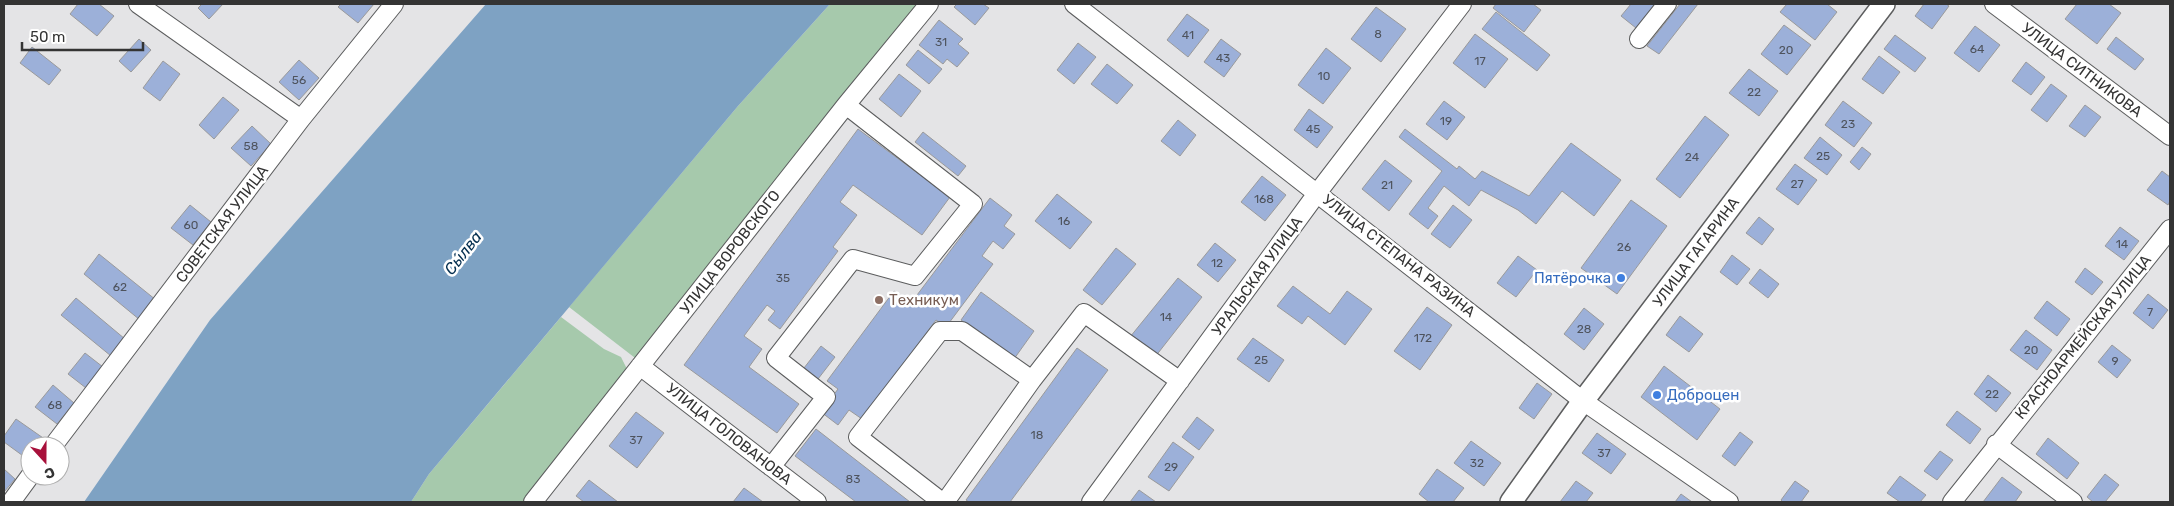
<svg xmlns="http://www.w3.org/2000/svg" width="2174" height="506" font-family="Rubik,sans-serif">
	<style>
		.green { fill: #a6c9ac }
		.water { fill: #7ea2c3 }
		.building { fill: #9cb0d9; stroke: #9a9a9b }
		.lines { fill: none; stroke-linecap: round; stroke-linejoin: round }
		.minor-casing { stroke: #5c5d5e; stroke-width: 20 }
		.major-casing { stroke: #5c5d5e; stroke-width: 24 }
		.minor { stroke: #fff; stroke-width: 18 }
		.major { stroke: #fff; stroke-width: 21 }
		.shop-dot { fill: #3f7fe0; stroke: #fff; stroke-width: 2 }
		.education-dot { fill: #8d6e63; stroke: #fff; stroke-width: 2 }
		.labels { text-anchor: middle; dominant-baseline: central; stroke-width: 5; stroke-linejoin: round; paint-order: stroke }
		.number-label { font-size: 12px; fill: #4e535d }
		.street-label { font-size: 15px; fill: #343434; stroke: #fff }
		.shop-label { font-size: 15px; fill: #366cbe; stroke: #fff; text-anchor: end }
		.education-label { font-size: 15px; fill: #785e54; stroke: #fff; text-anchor: start }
		.water-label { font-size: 16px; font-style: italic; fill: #032e4f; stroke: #fff }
	</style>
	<rect width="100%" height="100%" fill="#e4e4e6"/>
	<path class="green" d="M830,4H919L780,174L639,361L569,307L738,106Z
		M561,317L604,349L621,357L628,371L527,502H411L429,474Z"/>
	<path class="water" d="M486,4H830L738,106L429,474L411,502H84L210,320Z"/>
	<path class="building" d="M78,4H99L114,16L97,36L70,14Z
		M202,4H223L209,19L198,8Z
		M341,4H374L358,23L338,7Z
		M957,4H983L989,8L975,25L954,7Z
		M1496,4H1533L1541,10L1524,32L1493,8Z
		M1631,4H1655L1636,28L1621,16Z
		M1680,4H1698L1659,54L1647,46Z
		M1787,4H1827L1837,12L1815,40L1780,12Z
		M1924,4H1946L1949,6L1932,29L1915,16Z
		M2077,4H2109L2121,13L2097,44L2065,19Z
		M1376,7L1406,29L1381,62L1351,39Z
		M1496,12L1550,55L1537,71L1482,29Z
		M1187,14L1209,30L1188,57L1167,40Z
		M939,20L963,39L958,44L969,53L957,67L947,59L943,64L919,45Z
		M1784,25L1811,45L1787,75L1761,54Z
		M1975,26L2000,45L1979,72L1954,53Z
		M1475,34L1508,59L1485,88L1453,63Z
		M1895,35L1926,58L1915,72L1884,49Z
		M2116,37L2144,59L2135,70L2107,49Z
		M139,39L151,50L131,72L119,61Z
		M1221,39L1241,54L1224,77L1204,62Z
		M1078,43L1096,57L1074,84L1057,70Z
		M32,47L61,70L49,85L20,63Z
		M1326,48L1351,68L1323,104L1298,85Z
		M918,50L942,69L929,84L906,65Z
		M1879,56L1900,72L1883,94L1862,79Z
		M299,60L319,78L299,100L279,82Z
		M163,61L180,74L160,101L143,88Z
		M2026,62L2045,77L2031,95L2012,81Z
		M1107,64L1133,85L1117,104L1091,84Z
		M1749,69L1778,91L1759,116L1729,93Z
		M899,74L921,91L901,117L879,99Z
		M2051,84L2067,96L2047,122L2031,110Z
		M223,97L239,110L214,139L199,125Z
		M1444,101L1465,117L1447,140L1426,124Z
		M1843,101L1872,123L1854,147L1825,125Z
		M2085,105L2101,117L2085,137L2069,126Z
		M1309,109L1333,127L1317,148L1294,130Z
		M1705,116L1729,135L1680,198L1656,179Z
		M1178,120L1196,135L1180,156L1161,141Z
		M252,126L271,144L251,166L231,148Z
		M858,129L950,197L922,235L853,185L840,202L857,215L833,247L838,251L780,329L768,320L775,311L767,305L744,336L762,349L749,367L799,404L777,433L684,365Z
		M1405,129L1457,169L1459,166L1475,179L1482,171L1529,196L1571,143L1621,180L1594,216L1562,191L1536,224L1518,210L1481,190L1469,206L1444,186L1428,208L1438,216L1428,229L1409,214L1442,171L1399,137Z
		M923,132L966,166L958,176L915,142Z
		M1820,137L1842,155L1827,175L1804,158Z
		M1862,147L1871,154L1859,170L1850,162Z
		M1385,160L1412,181L1389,211L1362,189Z
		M1795,164L1817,180L1798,205L1776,189Z
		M2162,171L2170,177V201L2168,205L2147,190Z
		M1262,176L1286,195L1265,221L1241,202Z
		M1057,194L1092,222L1070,249L1035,221Z
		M990,198L1012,215L1004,226L1015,234L1003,249L993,241L982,256L993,264L946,327L936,320L862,419L849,410L838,425L821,412L838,389L827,381L894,291L911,303Z
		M1631,200L1667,226L1617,294L1581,268Z
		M190,205L211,222L193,245L171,228Z
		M1453,205L1472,220L1450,248L1431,234Z
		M1759,217L1774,229L1762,245L1746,233Z
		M2120,227L2139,241L2124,260L2105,246Z
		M1215,243L1236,260L1218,282L1197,265Z
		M1116,248L1136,264L1102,305L1083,290Z
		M99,254L156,300L140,320L84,274Z
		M1732,255L1750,269L1737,285L1720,272Z
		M1518,256L1537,270L1516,297L1497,283Z
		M2085,268L2103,282L2092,295L2075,282Z
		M1760,269L1779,284L1768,298L1749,283Z
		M1178,278L1202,297L1155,357L1130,337Z
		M1293,286L1330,314L1347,291L1372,309L1345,345L1308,316L1302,324L1277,306Z
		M981,292L1034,331L1014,359L961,320Z
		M2148,294L2168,310L2153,329L2133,313Z
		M76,298L125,339L111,356L61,315Z
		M2047,301L2070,319L2057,336L2034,318Z
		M1427,307L1452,325L1420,370L1394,351Z
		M1584,308L1604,324L1584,350L1564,334Z
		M1680,316L1703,334L1689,352L1666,335Z
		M2026,330L2052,350L2037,370L2010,350Z
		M1253,338L1284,360L1269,382L1237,359Z
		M2112,345L2131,360L2117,378L2098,362Z
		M821,346L835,357L818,379L804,368Z
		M1077,348L1108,370L1010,502H969L966,500Z
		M85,353L103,367L86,388L68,374Z
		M1664,366L1720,409L1697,440L1641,397Z
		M1988,375L2011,393L1996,412L1974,394Z
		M1537,383L1552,394L1534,419L1519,408Z
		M53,385L74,403L57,424L35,407Z
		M1957,411L1981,429L1970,444L1946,425Z
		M636,412L664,433L637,468L609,446Z
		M1197,417L1214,430L1199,450L1182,437Z
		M16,419L46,440L42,446H30V461L4,442V436Z
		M816,429L910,502H856L795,456Z
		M1740,432L1753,442L1735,466L1722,456Z
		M1597,433L1626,454L1611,474L1582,453Z
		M2048,438L2079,463L2067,479L2036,454Z
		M1471,441L1501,463L1484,486L1454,463Z
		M1173,442L1194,457L1169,491L1148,477Z
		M1940,451L1953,460L1937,480L1924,471Z
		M4,469L15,479L4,492Z
		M1437,469L1464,488L1453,502H1429L1419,494Z
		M2105,474L2119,485L2105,502H2093L2087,497Z
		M1900,476L1926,495L1920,502H1900L1887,493Z
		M2002,477L2022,492L2015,502H1983Z
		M589,480L618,502H584L576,496Z
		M1576,481L1593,493L1586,502H1560Z
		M1795,481L1809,491L1801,502H1783L1781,500Z
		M744,488L763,502H733Z
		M1139,490L1156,502H1130Z
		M1681,494L1692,502H1675Z"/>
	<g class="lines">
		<g class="minor-casing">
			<path id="minor" d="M138,4L301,119
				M1074,4L1583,401L1729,502
				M1994,4L2170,136
				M1639,39L1667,4
				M640,366L817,502
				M1996,444L2073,502
				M53,446L301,119L394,4
				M771,467L826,397L776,358L853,259L915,276L973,204L846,105
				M11,502L30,476
				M533,502L846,105L929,4
				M942,502L858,437L940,331H962L1032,380L1084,313L1180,381
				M945,502L1032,380
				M1091,502L1318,192L1462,4
				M1952,502L2170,229"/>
		</g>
		<g class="major-casing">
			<path id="major" d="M1511,502L1583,401L1884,4"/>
		</g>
		<use href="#minor" class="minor"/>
		<use href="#major" class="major"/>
	</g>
	<g class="shop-dot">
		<circle cx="1621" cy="278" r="5"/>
		<circle cx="1657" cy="395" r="5"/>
	</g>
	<circle class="education-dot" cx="879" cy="300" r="5"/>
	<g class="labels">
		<g class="number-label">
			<text x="1378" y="34">8</text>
			<text x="1188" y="35">41</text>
			<text x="941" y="42">31</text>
			<text x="1977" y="49">64</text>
			<text x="1786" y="50">20</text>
			<text x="1223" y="58">43</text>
			<text x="1480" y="61">17</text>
			<text x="1324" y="76">10</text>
			<text x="299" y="80">56</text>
			<text x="1754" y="92">22</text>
			<text x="1446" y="121">19</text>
			<text x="1848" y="124">23</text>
			<text x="1313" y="129">45</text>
			<text x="251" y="146">58</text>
			<text x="1823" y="156">25</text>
			<text x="1692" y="157">24</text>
			<text x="1797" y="184">27</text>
			<text x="1387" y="185">21</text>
			<text x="1264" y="199">168</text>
			<text x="1064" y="221">16</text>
			<text x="191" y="225">60</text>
			<text x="2122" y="244">14</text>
			<text x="1624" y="247">26</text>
			<text x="1217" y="263">12</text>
			<text x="783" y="278">35</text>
			<text x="120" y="287">62</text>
			<text x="2150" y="312">7</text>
			<text x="1166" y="317">14</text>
			<text x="1584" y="329">28</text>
			<text x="1423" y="338">172</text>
			<text x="2031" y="350">20</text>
			<text x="1261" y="360">25</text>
			<text x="2115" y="361">9</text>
			<text x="1992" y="394">22</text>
			<text x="55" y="405">68</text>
			<text x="1037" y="435">18</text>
			<text x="636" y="440">37</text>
			<text x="1604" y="453">37</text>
			<text x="1477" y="463">32</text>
			<text x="1171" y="467">29</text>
			<text x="853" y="479">83</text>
		</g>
		<g class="street-label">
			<text transform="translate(2082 70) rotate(37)">УЛИЦА СИТНИКОВА</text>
			<text transform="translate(222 224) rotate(-53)">СОВЕТСКАЯ УЛИЦА</text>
			<text transform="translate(730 252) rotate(-52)">УЛИЦА ВОРОВСКОГО</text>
			<text transform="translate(1696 252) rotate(-53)">УЛИЦА ГАГАРИНА</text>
			<text transform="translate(1399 256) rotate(38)">УЛИЦА СТЕПАНА РАЗИНА</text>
			<text transform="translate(1257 276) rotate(-54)">УРАЛЬСКАЯ УЛИЦА</text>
			<text transform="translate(2083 337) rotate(-51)">КРАСНОАРМЕЙСКАЯ УЛИЦА</text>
			<text transform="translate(729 434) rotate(38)">УЛИЦА ГОЛОВАНОВА</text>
		</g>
		<g class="shop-label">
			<text x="1611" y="278">Пятёрочка</text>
			<text x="1667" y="395" text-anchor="start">Доброцен</text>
		</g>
		<g class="education-label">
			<text x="889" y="300">Техникум</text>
		</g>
		<g class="water-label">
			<text transform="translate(463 253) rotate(-52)">Сы́лва</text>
		</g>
	</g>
	<rect width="2174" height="506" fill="none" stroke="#343434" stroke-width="10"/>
	<g transform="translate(45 461) rotate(159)"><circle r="24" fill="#ffffff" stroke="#aeaeae"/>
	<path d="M0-4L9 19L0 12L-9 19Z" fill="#a8103b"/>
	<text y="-8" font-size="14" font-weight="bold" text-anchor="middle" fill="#343434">С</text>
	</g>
	<path d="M22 42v8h121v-8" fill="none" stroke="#343434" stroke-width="2.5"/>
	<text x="30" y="42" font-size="15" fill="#343434" stroke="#ffffff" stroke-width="4" paint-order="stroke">50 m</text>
</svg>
